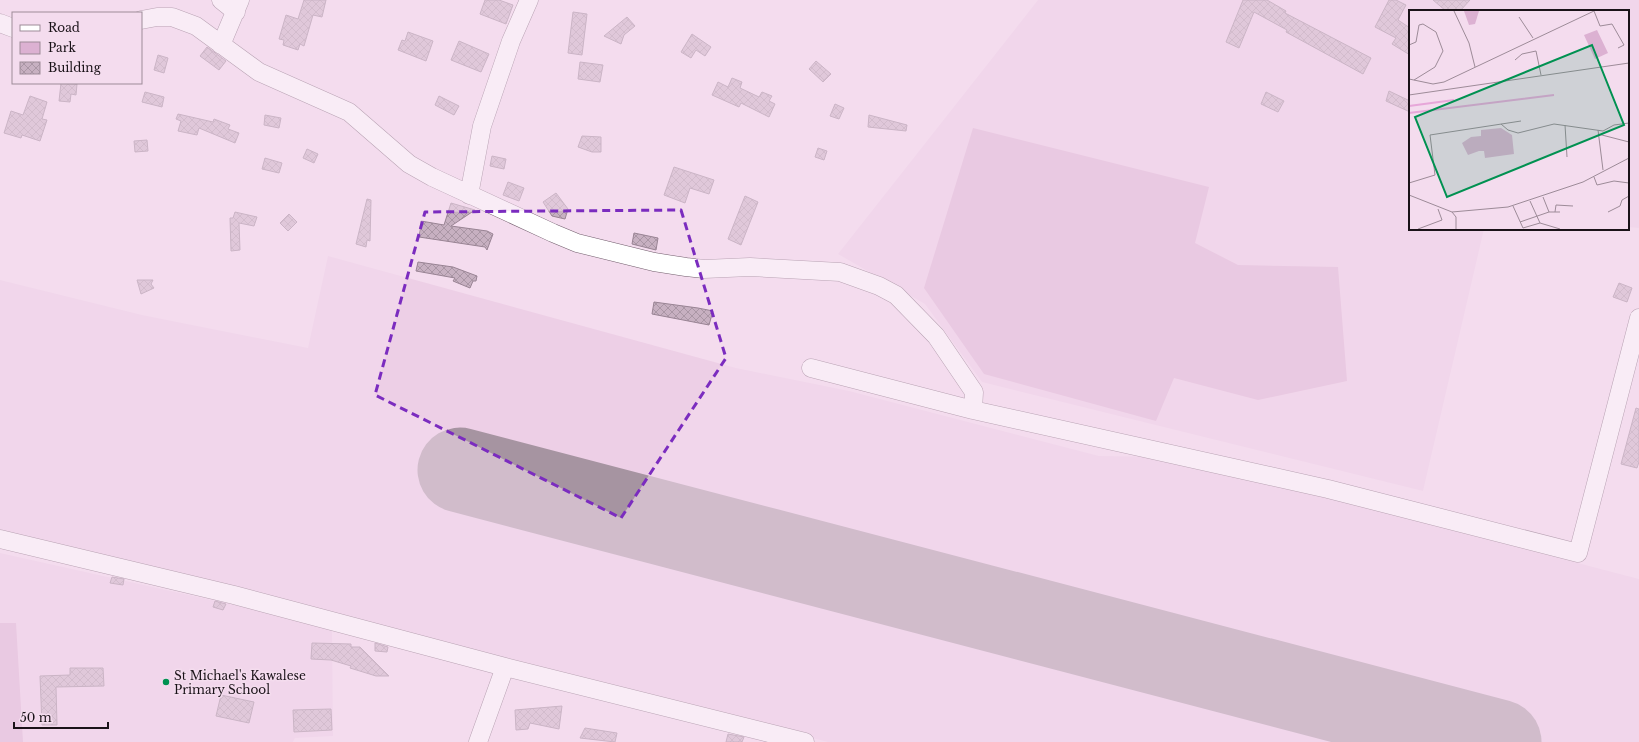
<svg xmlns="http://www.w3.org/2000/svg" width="1639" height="742" font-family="'Libre Baskerville',serif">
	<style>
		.built { fill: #edcfe6 }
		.green { fill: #dcb1d2 }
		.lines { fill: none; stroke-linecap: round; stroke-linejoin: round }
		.runway { stroke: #a694a1; stroke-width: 85 }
		.building { fill: url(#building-cross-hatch); stroke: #998494 }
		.minor-casing { stroke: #725e6d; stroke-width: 19 }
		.minor { stroke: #fff; stroke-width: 18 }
		.marked { fill: none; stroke: #7b2cbf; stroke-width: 3; stroke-dasharray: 8 5; stroke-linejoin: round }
		.poi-dot { fill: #009151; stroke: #f4dcee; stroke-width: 1.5 }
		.labels { text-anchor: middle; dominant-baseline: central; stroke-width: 3; stroke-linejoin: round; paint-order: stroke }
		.poi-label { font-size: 12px; fill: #1a1218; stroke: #f4dcee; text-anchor: start }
		.inset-river { fill: none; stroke: #e7a7d9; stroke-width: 2 }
		.inset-road { fill: none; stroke: #9d8b98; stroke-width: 1 }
		.view { fill: #009151; fill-opacity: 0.15; stroke: #009151; stroke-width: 2 }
		.inset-edge { fill: none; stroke: #1a1218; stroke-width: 2 }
	</style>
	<defs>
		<pattern id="building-cross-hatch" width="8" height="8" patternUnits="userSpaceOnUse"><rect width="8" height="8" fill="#c7b0c1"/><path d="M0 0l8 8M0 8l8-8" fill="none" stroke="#aa96a5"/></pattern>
	</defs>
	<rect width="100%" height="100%" fill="#f4dcee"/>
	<path class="built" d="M1038,0H1639V228L1628,227V11H1410V229H1484L1423,491L982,382L925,304L838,254Z
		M328,256L736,368L849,391L1099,456L1171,457L1639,579V742H828L0,531V280L142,315L308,348Z
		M0,553L332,627L333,736L295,738L293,742H0Z"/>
	<path class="green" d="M973,128L1209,187L1195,243L1238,265L1338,267L1347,381L1258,400L1174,378L1156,421L984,374L924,288Z
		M0,623H16L23,742H0Z"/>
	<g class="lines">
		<path class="runway" d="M460,470L1499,742"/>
	</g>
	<path class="building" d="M304,0H326L322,17L313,15L304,46L300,44L298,50L283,45L284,40L279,39L286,15L298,19Z
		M485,0H499L513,5L506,24L480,14Z
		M1243,0H1267L1286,11L1285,13L1371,58L1363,74L1286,32L1287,30L1254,12L1239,48L1226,42Z
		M1389,0H1396L1406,5L1398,20L1410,28V55L1392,44L1396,38L1375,27Z
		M1433,0H1470L1460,11H1446Z
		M573,12L587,14L582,55L568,53Z
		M627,17L635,26L624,35L621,44L604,36Z
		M408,32L433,41L426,61L398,50L402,40L405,41Z
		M692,34L711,47L705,56L696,50L691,58L681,52Z
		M459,41L489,54L481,72L451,60Z
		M207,47L226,61L219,70L200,56Z
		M158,55L168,58L164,73L154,70Z
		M816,61L831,74L823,82L809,69Z
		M580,62L603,65L600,82L578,79Z
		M732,78L742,82L740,88L759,97L762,92L772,96L769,101L775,104L769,117L741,103L739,107L712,95L718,82L728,87Z
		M61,83L77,84L76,95L71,94L70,102L59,101Z
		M1389,91L1410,101V112L1386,101Z
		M145,92L164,97L162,107L142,102Z
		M1266,92L1284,101L1278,112L1261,104Z
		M30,96L47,102L42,119L47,120L40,141L22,135L21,138L4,133L11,111L23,115Z
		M439,96L459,106L454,115L435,105Z
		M835,104L844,108L839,119L830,116Z
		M178,114L213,122L214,119L230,125L228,129L239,133L235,143L199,128L197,135L178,131L181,121L176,119Z
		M265,115L281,118L279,128L264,125Z
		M869,115L907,125L906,131L868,127Z
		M582,136L601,137V152H592L578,147Z
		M147,140L148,151L135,152L134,141Z
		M818,148L827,151L824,160L815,157Z
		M307,149L318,154L314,163L303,158Z
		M492,156L506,159L504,169L490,166Z
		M265,158L282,163L279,173L262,169Z
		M674,167L714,180L709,194L690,188L685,203L664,195Z
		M508,182L524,188L519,201L503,195Z
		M556,193L568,209L565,219L552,216L543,202Z
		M745,196L758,202L741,245L728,239Z
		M367,199L371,200L370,241L367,240L366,247L356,244Z
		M451,203L475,210L451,226L487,231L493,234L487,250L485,247L419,237L421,221L444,225Z
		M235,212L257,217L254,226L239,223L240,250L231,251L230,218H233Z
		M289,214L297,222L288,231L280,223Z
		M634,233L658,238L656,250L632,244Z
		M418,262L453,267L477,276L476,281H473L470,288L453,281L455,278L416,271Z
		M137,280H153L151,284L154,288L141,294Z
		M1619,283L1632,288L1627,302L1613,297Z
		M654,302L698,308L713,311L709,325L652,314Z
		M1636,408L1639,409V462L1637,468L1621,464Z
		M112,577L124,579L123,585L110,583Z
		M215,601L226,604L223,610L213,607Z
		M312,643L351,644V647H360L389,676H376L350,668L351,666L331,660L311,659Z
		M375,643L388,647L387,652L375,651Z
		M70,668H103L104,686L56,687L57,725H42L40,676L70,675Z
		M221,695L254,702L249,723L216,716Z
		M562,706L559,729L530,723L528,729L516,730L515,710Z
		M331,709L332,730L294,732L293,710Z
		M585,728L617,733L615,742L580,738Z
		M728,734L744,737L742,742H726Z"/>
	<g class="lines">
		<g class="minor-casing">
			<path id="minor" d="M221,0L236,12
				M141,20L157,17H172L196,26L259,72L349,112L409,164L432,177L553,233L577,243L654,262L686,267L704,269L750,267L840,272L879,286L896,295L936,336L974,392L973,410
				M0,23L13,28
				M221,45L240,0
				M469,195L482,126L511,41L529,0
				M811,368L973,410L1328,489L1578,553L1639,318
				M0,539L234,595L505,667L805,742
				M478,742L505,667"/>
		</g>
		<use href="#minor" class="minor"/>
	</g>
	<path d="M0 0H1639V742H0ZM681,210L726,358L621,518L375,395L425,212Z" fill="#f4dcee" fill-opacity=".55" fill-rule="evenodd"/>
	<path class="marked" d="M681,210L726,358L621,518L375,395L425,212Z"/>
	<circle class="poi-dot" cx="166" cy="682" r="4"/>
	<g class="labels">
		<g class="poi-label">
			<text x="174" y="675">St Michael's Kawalese<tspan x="174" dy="14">Primary School</tspan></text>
		</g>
	</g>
	<g transform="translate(1409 10)">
		<rect width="220" height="220" fill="#f4dcee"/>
		<path d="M55,1H70L66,14L60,15Z" fill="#dcb1d2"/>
		<path d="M188,20L199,43L186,49L175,25ZM92,118L103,125L105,144L76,148L75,141H70L59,145L53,133L62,127L72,126V120Z" fill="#dcb1d2"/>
		<path class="inset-river" d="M0,96L45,90M0,103L145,85"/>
		<path class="inset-road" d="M45,1L60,33L66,57M185,1L191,16L203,14L215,35L209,38M110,7L124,28M0,35L7,32L10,15L14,14L27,22L34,41L26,57L5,70M106,50L113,44L127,41L132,65M0,69L24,74L35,72L185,1M0,85L220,53M92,114L99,120L109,123L145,114L194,121L205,115L220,113M156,115L158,147M189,120L194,160M189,124L220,132M185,167L188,175L205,171L220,173M0,173L26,165L21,125L112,111M0,185L43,202L99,197L174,172L220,148M134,187L140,202M121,191L131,213M104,196L114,218L131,213L151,219M43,202L47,207V219M146,202L147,195L164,196M199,202L211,196L213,190L220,186M111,212L140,202H151M9,219L33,210L29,199"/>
		<path class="view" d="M183,35L215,115L38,187L6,107Z"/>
		<rect width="220" height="220" class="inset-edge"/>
	</g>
	<rect x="12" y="12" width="130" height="72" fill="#f4dcee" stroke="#9d8b98"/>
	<rect x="20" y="25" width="20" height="6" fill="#ffffff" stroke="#9d8b98"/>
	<text x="48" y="32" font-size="12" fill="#1a1218">Road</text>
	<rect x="20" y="42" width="20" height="12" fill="#dcb1d2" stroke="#9d8b98"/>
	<text x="48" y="52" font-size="12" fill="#1a1218">Park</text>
	<rect x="20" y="62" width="20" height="12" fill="url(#building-cross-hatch)" stroke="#9d8b98"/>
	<text x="48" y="72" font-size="12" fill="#1a1218">Building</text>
	<path d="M14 722v6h94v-6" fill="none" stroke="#1a1218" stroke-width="2"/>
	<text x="20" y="722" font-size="12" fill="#1a1218" stroke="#f4dcee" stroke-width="3" paint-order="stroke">50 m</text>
</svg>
